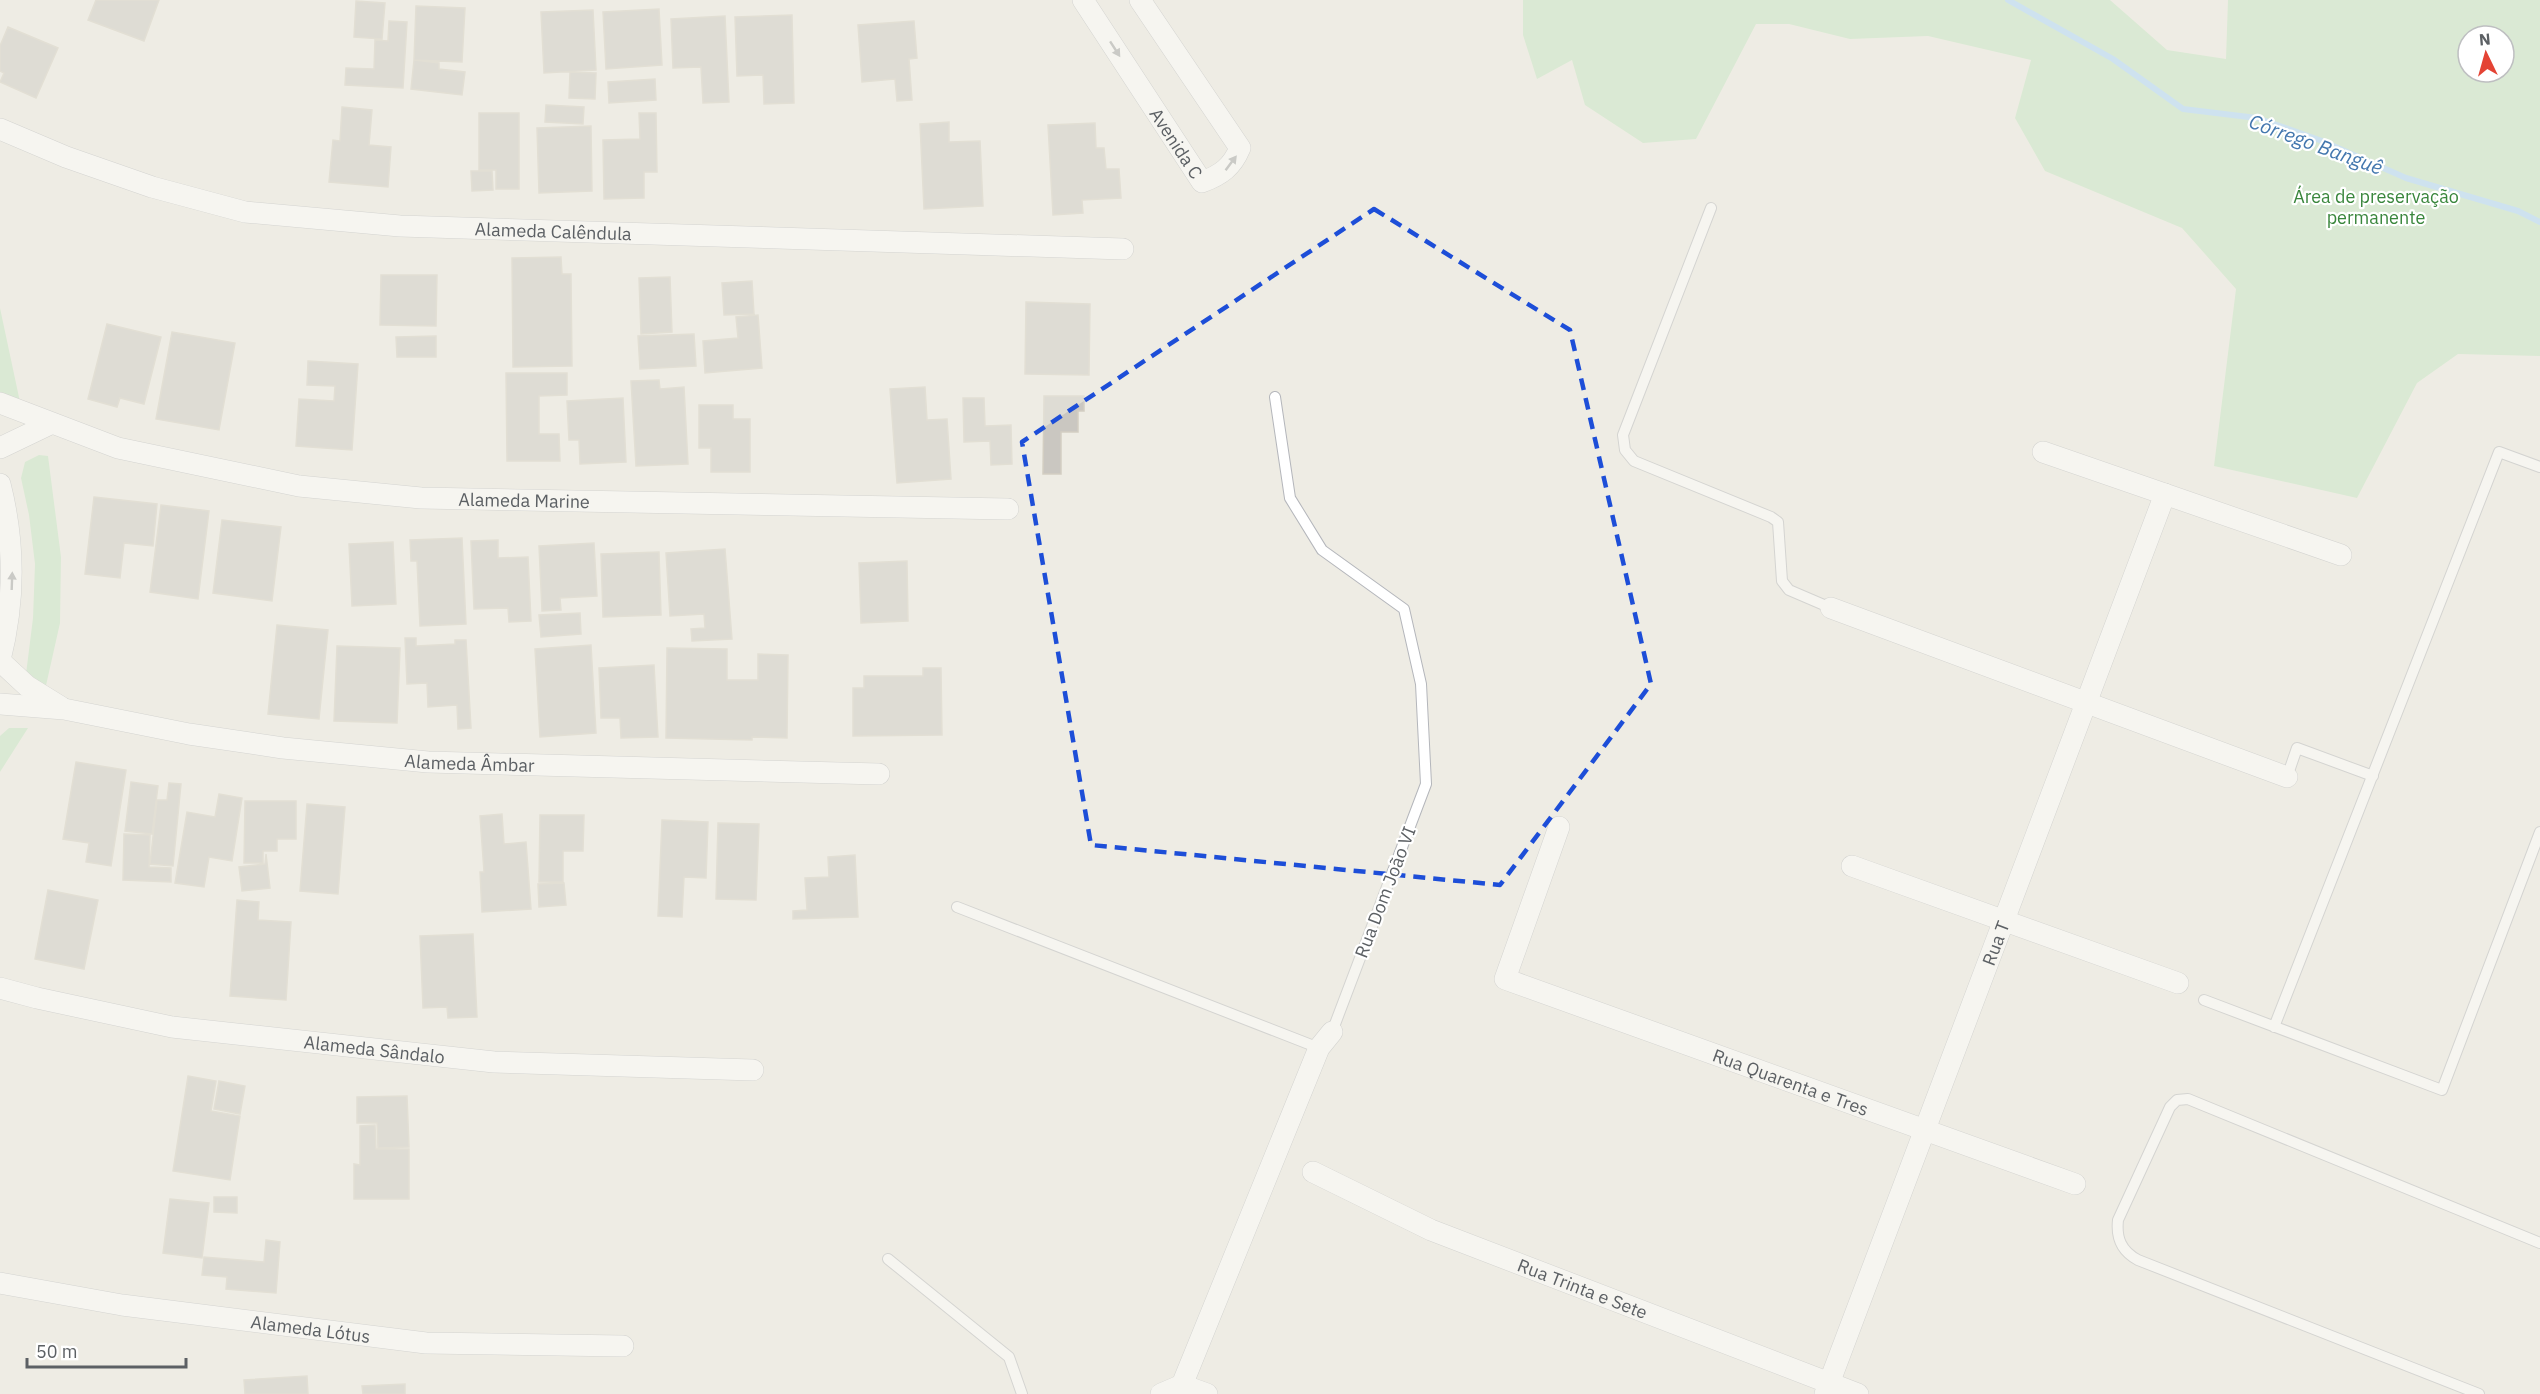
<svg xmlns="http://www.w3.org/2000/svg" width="2540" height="1394" font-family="'IBM Plex Sans',sans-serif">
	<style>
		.green { fill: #c1e5c1; fill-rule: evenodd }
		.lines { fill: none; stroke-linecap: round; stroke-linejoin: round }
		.stream { stroke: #a6d6fc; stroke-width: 6 }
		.building { fill: #cac7c1; stroke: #d3cec2; stroke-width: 1.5 }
		.service-casing { stroke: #b4b6bb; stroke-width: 12 }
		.minor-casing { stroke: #b4b6bb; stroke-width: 22 }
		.service { stroke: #fff; stroke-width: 10 }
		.minor { stroke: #fff; stroke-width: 21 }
		.oneway { fill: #9da0a2 }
		.marked { fill: none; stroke: #1d4ed8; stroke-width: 4.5; stroke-dasharray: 12 8; stroke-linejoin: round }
		.labels { text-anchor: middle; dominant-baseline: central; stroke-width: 4.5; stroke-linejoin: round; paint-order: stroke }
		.street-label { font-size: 18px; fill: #5c6064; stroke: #fff }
		.park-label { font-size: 18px; fill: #39863c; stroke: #fff }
		.water-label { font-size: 20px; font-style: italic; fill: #4377ae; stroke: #fff }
	</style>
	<rect width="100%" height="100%" fill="#eeece4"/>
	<path class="green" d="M1523,0H2110L2167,50L2226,59L2228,0H2540V356L2458,354L2417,383L2357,498L2214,466L2236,289L2182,228L2045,171L2015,118L2031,60L1928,36L1850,39L1789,24H1756L1696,139L1643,143L1585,105L1572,60L1537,79L1523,35ZM2468,36H2504V72H2468Z
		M0,308L20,402L0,393Z
		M39,455L48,456L61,557L60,623L45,690L26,674L33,618L35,564L29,515L21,478L25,462Z
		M9,728H28L0,772V736Z"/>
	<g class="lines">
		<path class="stream" d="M2008,0L2113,59L2183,109L2257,118L2322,141L2406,178L2518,211L2540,222"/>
	</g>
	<path class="building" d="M96,0H159L144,41L88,20Z
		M356,1L385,3L382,39L354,37Z
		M416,6L465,8L462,62L414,60Z
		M659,9L662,65L606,69L603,12Z
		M593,10L596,70L544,73L541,12Z
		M792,15L794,103L764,104L763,75L737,76L735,17Z
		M725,16L729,102L703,103L701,67L673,68L671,19Z
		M389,21L407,22L403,88L345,85L346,68L374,69L375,40L388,41Z
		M914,21L917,58L909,59L912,100L897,101L895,79L862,82L858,25Z
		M8,27L58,48L36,98L0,82L4,73L0,71V46Z
		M414,60L439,63V69L465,72L462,95L411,89Z
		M570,72L596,73L595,99L569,98Z
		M655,79L656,100L609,103L608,82Z
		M546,105L584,107L583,124L545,122Z
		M342,107L372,110L369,145L391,147L388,187L329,182L333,140L340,141Z
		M479,113H519V189H496V170H479Z
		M639,113H656L657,172H644V198L604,199L603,140L640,139Z
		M949,122V142L980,141L983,206L924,209L920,124Z
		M1095,123L1096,148H1104L1106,169H1119L1121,198L1082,200L1083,213L1053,215L1048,125Z
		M591,126L592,191L539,193L537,128Z
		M471,171H492L493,190L472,191Z
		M561,257L562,274H571L572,366L513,367L512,258Z
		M381,275H437L436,326L380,325Z
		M670,277L672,332L641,334L639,278Z
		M752,281L754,314L724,315L722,283Z
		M1026,302L1090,304L1089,375L1025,374Z
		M758,315L762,368L705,373L703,341L738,338L736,317Z
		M107,324L161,337L144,404L120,398L117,407L88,399Z
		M172,332L235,343L219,430L156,419Z
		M694,334L696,366L640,369L638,336Z
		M436,336V357H397L396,337Z
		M308,361L358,364L352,450L296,446L299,399L334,401L335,386L307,385Z
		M506,373H567V395L539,396V434H559L560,461H507Z
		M659,380L660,389L684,387L688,464L636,466L631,381Z
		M925,387L927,420L947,419L951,479L897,483L890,389Z
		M1044,396H1084V411H1078V432H1061V474H1043Z
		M623,398L626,462L580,464L579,440H569L567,401Z
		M963,398H984L985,426L1011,425L1012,464L991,465L990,441L964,442Z
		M699,405H733V419H750V472H711V448H699Z
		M94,497L157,504L153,546L124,543L120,578L85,574Z
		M161,505L209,511L198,599L150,592Z
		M222,520L281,527L272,601L213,593Z
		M462,538L466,624L420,626L417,561H411L410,540Z
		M498,540V558L528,557L531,621L509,622L508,608L474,609L471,541Z
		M393,542L396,604L352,606L349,544Z
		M594,543L597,596L560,598L561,610L542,611L539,546Z
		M725,549L732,639L692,641L691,629L705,628L704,614L670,616L666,553Z
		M659,552L661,615L603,617L601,554Z
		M907,561L908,621L861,623L859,563Z
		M580,613L581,634L541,637L539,615Z
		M277,625L328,630L319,719L268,714Z
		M405,638H416V646L455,644V640H466L471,728L458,729L457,705L428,707L427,683L407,684Z
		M591,645L596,733L540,737L535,649Z
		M337,646L400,648L397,723L334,721Z
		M667,648L727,649V680H758V654L788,655L787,738L752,737V740L666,738Z
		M654,665L658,737L621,738L620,718H601L599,668Z
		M923,668H941L942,735L853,736V688H864V676H923Z
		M76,762L126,770L111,866L86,862L89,843L63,839Z
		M131,782L158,786L152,834L125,831Z
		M169,783L181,784L173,866L150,864L157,800H167Z
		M219,794L242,798L232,861L209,857L204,887L175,883L187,812L215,817Z
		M245,801H296V839H277V851H263V863H244Z
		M307,804L345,807L338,894L300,891Z
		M502,814L504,844L526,842L531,909L482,912L480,872H484L480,816Z
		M540,815H584L583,851H563V882H539Z
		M662,820L708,822L706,878L684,877L682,917L658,916Z
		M718,823L759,824L756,900L716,899Z
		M124,834L150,835L149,867L171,868V882L123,880Z
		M266,854L270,888L242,891L239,867L265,864Z
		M855,855L858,917L793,919V911L807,910L805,878L829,877L828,857Z
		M564,883L566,905L539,907L538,884Z
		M48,890L98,900L84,969L35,959Z
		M237,900L259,902L258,920L291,922L286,1000L230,996Z
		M473,934L477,1017L448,1018L447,1007L423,1008L420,936Z
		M188,1076L216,1081L211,1111L240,1116L230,1180L173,1171Z
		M219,1081L245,1086L240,1114L214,1109Z
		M407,1096L409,1147L378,1148L377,1123H357V1097Z
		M375,1125L376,1149H409V1199H354V1164L360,1165V1126Z
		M214,1197H237V1213L214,1212Z
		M170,1199L209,1203L202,1258L163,1253Z
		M266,1240L280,1242L276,1293L226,1289L227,1277L202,1275L204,1257L264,1262Z
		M307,1376L308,1394H245L244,1380Z
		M405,1384V1394H363L362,1386Z"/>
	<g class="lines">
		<g class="service-casing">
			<path id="service" d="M1711,208L1623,435L1625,450L1634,461L1771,517L1778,522L1782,581L1789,590L1831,608
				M1275,397L1290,498L1322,550L1404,609L1421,684L1426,784L1332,1032
				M2287,777L2297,748L2373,776
				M957,907L1319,1048
				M2204,1000L2442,1090L2540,832
				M2274,1027L2499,452L2540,467
				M888,1259L1009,1357L1022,1394
				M2479,1394L2138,1260C2121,1251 2116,1238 2118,1220L2170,1107L2177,1100L2188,1099L2540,1243"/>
		</g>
		<g class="minor-casing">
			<g id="minor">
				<path id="s1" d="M1083,0L1202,182C1221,175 1232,167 1240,148L1140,0"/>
				<path id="s2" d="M0,129L66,157L152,187L245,212L400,226L1123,249"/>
				<path id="s3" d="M0,403L118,448L299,486L421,498L1008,509"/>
				<path d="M0,448L50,424"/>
				<path d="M2043,452L2341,555"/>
				<path d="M0,484C15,543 15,601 0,660"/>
				<path d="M1831,608L2287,777"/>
				<path d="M0,661L27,686L61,707"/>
				<path id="s4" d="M0,704L64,709L189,734L283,748L428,762L879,774"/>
				<path id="s5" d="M1559,827L1505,979L2075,1184"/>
				<path d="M1852,866L2178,983"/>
				<path id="s6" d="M0,988L37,998L172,1027L494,1062L753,1070"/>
				<path id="s7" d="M1313,1172L1431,1230L1858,1394"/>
				<path id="s8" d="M0,1283L122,1305L426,1343L623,1346"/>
				<path d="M1182,1385L1207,1394"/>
				<path d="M1161,1394L1182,1385L1319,1048L1332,1032"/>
				<path id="s9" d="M1825,1394L2165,494"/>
			</g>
		</g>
		<use href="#service" class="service"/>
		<use href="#minor" class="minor"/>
	</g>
	<defs><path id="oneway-solid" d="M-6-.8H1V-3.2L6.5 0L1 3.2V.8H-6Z" transform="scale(1.5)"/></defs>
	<g class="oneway">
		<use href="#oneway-solid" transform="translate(1115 49) rotate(57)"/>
		<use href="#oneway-solid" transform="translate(1231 163) rotate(-53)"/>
		<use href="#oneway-solid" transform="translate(12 581) rotate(-88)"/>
	</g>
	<path d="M0 0H2540V1394H0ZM1374,209L1570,330L1651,684L1500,885L1091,845L1022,442Z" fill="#eeece4" fill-opacity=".55" fill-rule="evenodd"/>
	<path class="marked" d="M1374,209L1570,330L1651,684L1500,885L1091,845L1022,442Z"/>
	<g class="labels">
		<g class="street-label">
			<text stroke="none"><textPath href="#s1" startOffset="171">Avenida C</textPath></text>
			<text stroke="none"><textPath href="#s2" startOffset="568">Alameda Calêndula</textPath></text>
			<text stroke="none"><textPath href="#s3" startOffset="537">Alameda Marine</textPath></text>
			<text stroke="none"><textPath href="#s4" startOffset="474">Alameda Âmbar</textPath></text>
			<text transform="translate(1385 892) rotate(-69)">Rua Dom João VI</text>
			<text stroke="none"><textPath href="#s9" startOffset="482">Rua T</textPath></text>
			<text stroke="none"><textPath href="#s6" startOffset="380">Alameda Sândalo</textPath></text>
			<text stroke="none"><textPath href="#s5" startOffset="465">Rua Quarenta e Tres</textPath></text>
			<text stroke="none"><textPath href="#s7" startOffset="294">Rua Trinta e Sete</textPath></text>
			<text stroke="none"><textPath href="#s8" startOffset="314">Alameda Lótus</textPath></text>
		</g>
		<g class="park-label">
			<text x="2376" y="196">Área de preservação<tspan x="2376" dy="21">permanente</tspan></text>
		</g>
		<g class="water-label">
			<text transform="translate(2316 144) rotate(20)">Córrego Banguê</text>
		</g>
	</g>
	<g transform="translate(2486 54) rotate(355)"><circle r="28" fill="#ffffff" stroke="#bebfc1" stroke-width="1.5"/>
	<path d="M0-4.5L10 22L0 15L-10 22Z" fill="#e44334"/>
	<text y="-9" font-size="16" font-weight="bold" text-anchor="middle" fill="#5c6064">N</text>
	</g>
	<path d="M27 1358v9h159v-9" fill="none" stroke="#5c6064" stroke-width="3"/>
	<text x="36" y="1358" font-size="18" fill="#5c6064" stroke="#ffffff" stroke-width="4.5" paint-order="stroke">50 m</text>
</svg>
